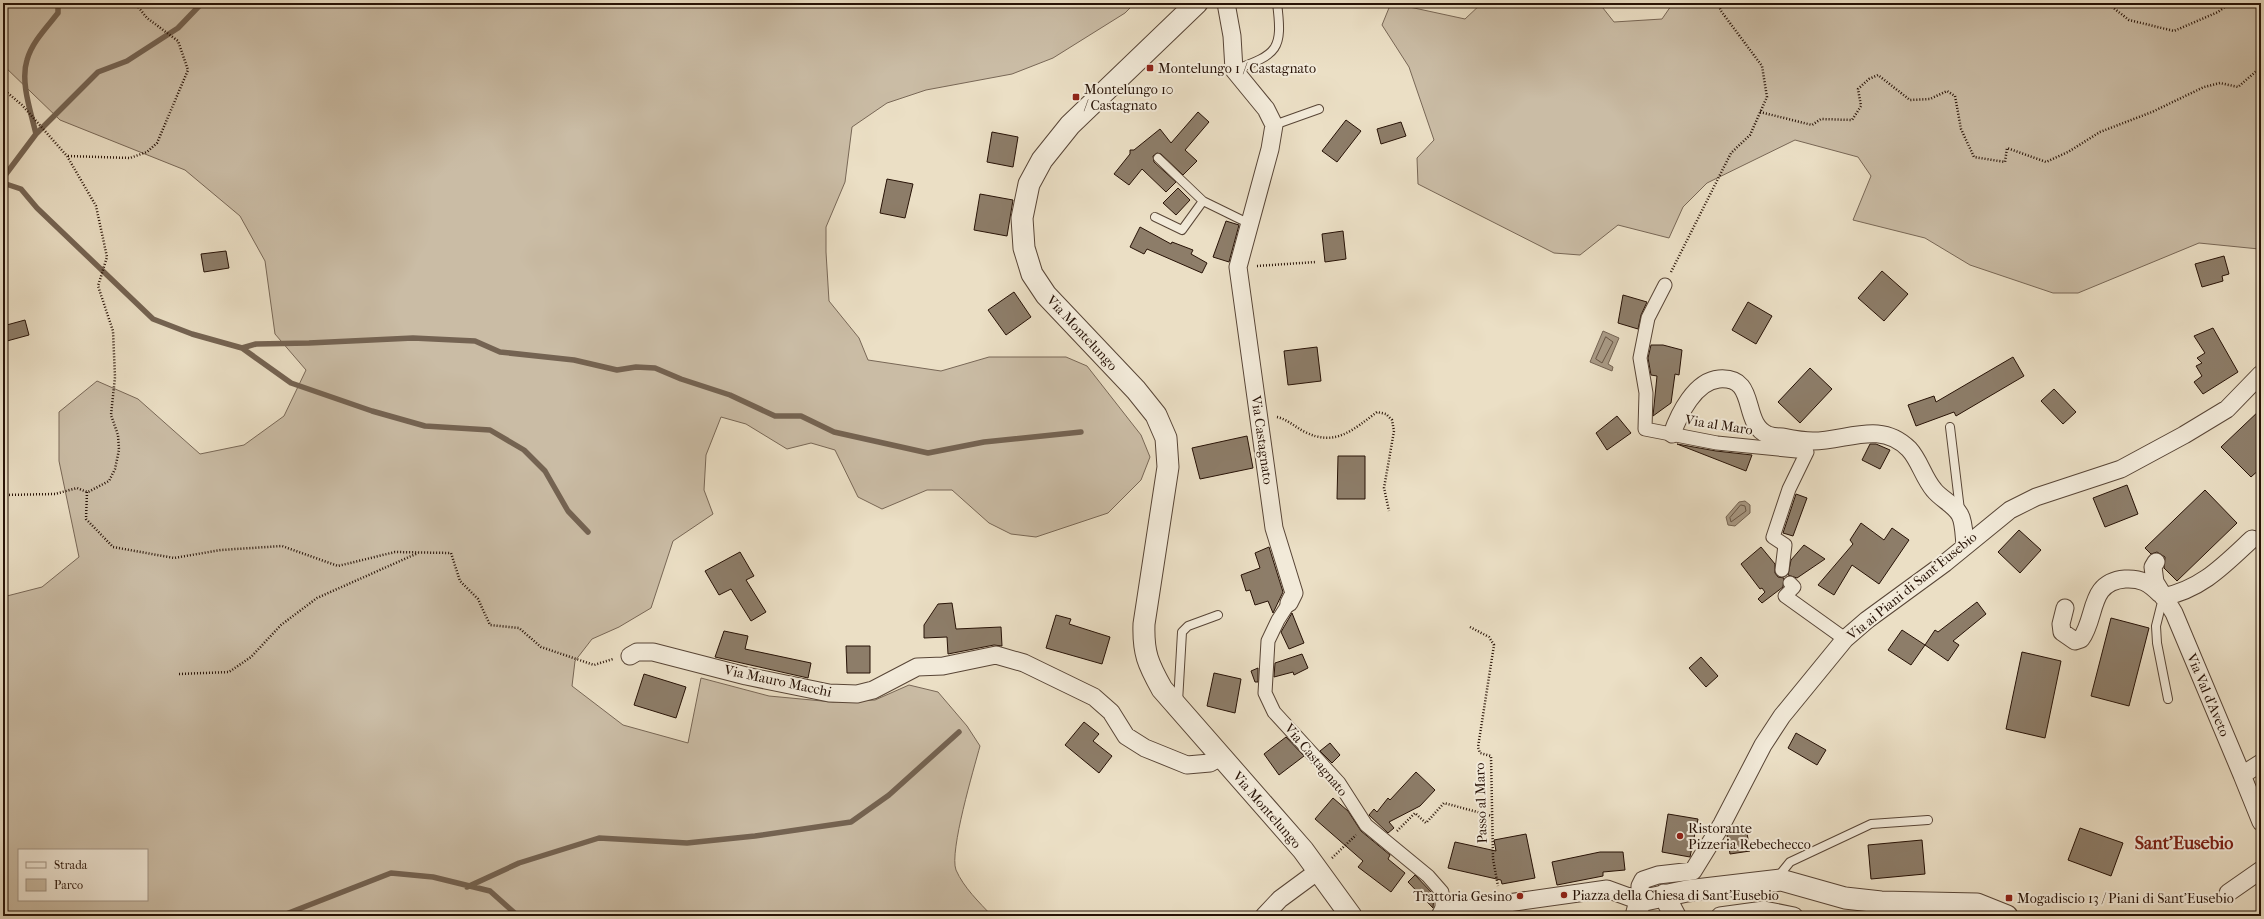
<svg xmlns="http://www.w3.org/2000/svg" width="2264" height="919" font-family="'IM FELL French Canon',serif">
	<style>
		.green { fill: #cabca5; stroke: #786756; fill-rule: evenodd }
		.water { fill: #a89984; stroke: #746352 }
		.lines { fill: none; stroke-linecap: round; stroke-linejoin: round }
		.shore { stroke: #685645; stroke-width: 1 }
		.stream { stroke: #746352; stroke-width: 5.5 }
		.building { fill: #8d7d69; stroke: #271206 }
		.service-casing { stroke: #584536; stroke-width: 10 }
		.pedestrian-casing { stroke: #584536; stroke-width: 15 }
		.minor-casing { stroke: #584536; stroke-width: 19 }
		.tertiary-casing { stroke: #584536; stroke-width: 23 }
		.path { stroke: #271206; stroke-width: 2.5; stroke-dasharray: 1 2; stroke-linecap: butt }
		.service { stroke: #f2ead9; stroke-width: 8 }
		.pedestrian { stroke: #f2ead9; stroke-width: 13 }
		.minor { stroke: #f2ead9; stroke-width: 17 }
		.tertiary { stroke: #f2ead9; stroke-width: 21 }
		.poi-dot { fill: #8f2418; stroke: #f2ead9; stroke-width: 1.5 }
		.labels { text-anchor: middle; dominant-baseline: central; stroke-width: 4; stroke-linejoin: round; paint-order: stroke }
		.poi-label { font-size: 14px; fill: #271206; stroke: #f2ead9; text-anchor: start }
		.street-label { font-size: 14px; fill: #271206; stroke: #f2ead9 }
		.district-label { font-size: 18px; font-weight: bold; fill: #7a1f14; stroke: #f2ead9 }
	</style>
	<rect width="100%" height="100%" fill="#ebdfc5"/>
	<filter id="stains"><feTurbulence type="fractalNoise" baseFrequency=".005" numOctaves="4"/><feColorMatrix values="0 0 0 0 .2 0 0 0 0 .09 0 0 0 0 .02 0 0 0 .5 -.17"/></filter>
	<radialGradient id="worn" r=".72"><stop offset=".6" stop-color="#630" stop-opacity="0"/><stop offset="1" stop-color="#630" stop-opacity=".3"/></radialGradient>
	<path class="green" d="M3,3H1135L1125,13L1053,58L1012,74L926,90L887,103L852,127L845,182L826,227V252L829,301L859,338L868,360L941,371L989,357H1066L1087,366L1141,435L1150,457L1141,480L1108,513L1036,537L1011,534L989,523L952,490H927L882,509L858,497L835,450L811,443L787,449L746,424L721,417L706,455L704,490L713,514L673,541L651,608L619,627L592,639L575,661L572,686L623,725L688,743L701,678L769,696L833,702L875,700L909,685L938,692L967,726L980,746C974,768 949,852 956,870C964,888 979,902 992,916H3V597L42,587L79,557L59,461V412L97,381L138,399L200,454L244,445L284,416L306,370L275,334L265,261L240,216L185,170L60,120L3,65ZM19,850H147V900H19Z
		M1391,3L1465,19L1482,3H1599L1614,22L1662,19L1673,3H2261V252L2259,249L2199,243L2078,293H2053L1970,265L1925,238L1853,220L1871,176L1858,157L1795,140L1707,183L1683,207L1669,238L1618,225L1580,255L1554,253L1418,184L1417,158L1434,140L1409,67L1382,25Z"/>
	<path class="water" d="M1603,331L1619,338L1608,364L1613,367L1612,371L1590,362Z
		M1745,501L1750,505V513L1735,526L1728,525L1726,517L1739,502Z"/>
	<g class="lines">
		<path class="shore" d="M1606,337L1613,342L1602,363L1596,359Z
			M1741,505L1745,506L1746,511L1731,522L1730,518Z"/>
		<path class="stream" d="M36,134C31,112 20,82 27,60C32,42 47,27 58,13V3
			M3,178L36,134L98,72L127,61L178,28L202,3
			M3,183L21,189L37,208L153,319L192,334L242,348L291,383L372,411L425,426L490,430L524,450L545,471L568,511L588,532
			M242,348L256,344L309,343L413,338L475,341L500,352L574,360L617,370L636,367L655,368L681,379L730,395L775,416H801L834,432L928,453L984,442L1081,432
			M467,887L519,863L599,838L687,843L755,836L851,822L889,795L959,732
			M281,916L391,873L433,877L490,891L518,916"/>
	</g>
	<path class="building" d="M1198,112L1209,122L1185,150L1197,161L1183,175L1161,154L1157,153L1153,156L1154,162L1176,182L1166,192L1142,169L1129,185L1114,174L1130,154V150H1134L1160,129L1171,143Z
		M1346,120L1361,131L1337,162L1322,151Z
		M1401,122L1406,136L1381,144L1377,129Z
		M992,132L1018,137L1013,167L987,162Z
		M887,179L913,184L905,218L880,213Z
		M1178,188L1190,200L1176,215L1163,203Z
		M980,194L1013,200L1007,236L974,230Z
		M1226,221L1239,225L1229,262L1213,257Z
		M1140,227L1171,244L1172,242L1193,250L1191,254L1207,263L1202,273L1147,249L1144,254L1130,247Z
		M1343,231L1346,259L1325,262L1322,234Z
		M226,251L229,268L204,272L201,254Z
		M2224,256L2229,274L2222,276L2223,281L2202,287L2195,264Z
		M1882,271L1908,294L1884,321L1858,298Z
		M1014,292L1031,317L1006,335L988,310Z
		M1623,295L1647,302L1641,315L1638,329L1618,323Z
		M1748,302L1772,316L1756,344L1732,330Z
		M25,320L29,335L7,341L3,326Z
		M2213,328L2238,372L2203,394L2194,382L2202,376L2196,366L2202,363L2197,358L2205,353L2194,336Z
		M1651,345H1663L1682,350L1679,375L1675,374L1671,403L1653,416L1657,376L1651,375L1648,358Z
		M1317,347L1321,381L1288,385L1284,351Z
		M2013,357L2024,376L1956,416L1954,412L1916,426L1908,405L1934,396L1936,402Z
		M1810,368L1832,389L1800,423L1778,402Z
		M2054,389L2076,412L2063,424L2041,401Z
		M2261,409V468L2251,477L2221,447Z
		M1617,416L1631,433L1607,450L1596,433Z
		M1247,436L1253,468L1200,479L1192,448Z
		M1677,444L1716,451L1752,455L1746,471Z
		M1870,444H1876L1890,450L1880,469L1862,460Z
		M1338,456H1365V499H1337Z
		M2127,485L2138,514L2105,527L2093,498Z
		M2205,490L2237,523L2177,581L2164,568L2165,557L2157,552L2151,554L2145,548Z
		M1796,494L1807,498L1793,536L1783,533Z
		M1861,523L1884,540L1892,528L1909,540L1879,584L1852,565L1834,595L1818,585L1853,544L1850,540Z
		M2019,530L2041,550L2020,573L1998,552Z
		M1804,545L1825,559L1797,578L1788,575L1791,560Z
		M1269,547L1283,592L1273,613L1268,601L1255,605L1250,590L1246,591L1241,575L1260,568L1255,553Z
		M1761,547L1775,564V573L1778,577L1784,578L1783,587L1762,603L1758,599L1765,592L1762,588L1760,589L1741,564Z
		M740,552L754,576L746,580L766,612L751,621L731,589L719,595L705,571Z
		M1977,602L1986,614L1953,641L1959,645L1948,661L1925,645L1935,630L1938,632Z
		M952,603L956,629L1001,627L1002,646L994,645L948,654L947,637L924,638V625L938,604Z
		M1292,613L1304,643L1289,649L1281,632Z
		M1056,615L1071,619L1069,624L1110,637L1102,664L1046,648Z
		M2111,618L2149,628L2129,706L2091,696Z
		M1902,630L1925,645L1911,665L1888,650Z
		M724,631L748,636L745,649L811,663L808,678L715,657Z
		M846,646H870V673H847Z
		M2022,652L2061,661L2045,738L2006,729Z
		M1302,654L1308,668L1294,675L1293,672L1274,677L1275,663Z
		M1701,657L1718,676L1706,687L1689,668Z
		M1258,668V682H1255L1251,671Z
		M1214,673L1241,679L1235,713L1207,706Z
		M644,674L686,687L676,718L634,705Z
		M1084,722L1099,734L1093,741L1112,756L1099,773L1065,745Z
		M1796,733L1826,750L1817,765L1788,748Z
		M1286,737L1304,756L1279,775L1264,754Z
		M1330,743L1340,755L1332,763L1320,751Z
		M1416,772L1435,790L1420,806L1389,822L1394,828L1388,833L1369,815L1374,809L1377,812L1388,798L1390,800Z
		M1333,798L1348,811L1361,831L1390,855L1388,859L1405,873L1391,892L1358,867L1363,861L1315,819Z
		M1668,814L1698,819L1690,857L1662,852Z
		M1746,827L1750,851L1730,854L1727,835L1731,829Z
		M2080,828L2123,843L2111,876L2068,860Z
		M1526,834L1535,878L1502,884L1501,880L1448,868L1455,842L1496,851L1494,840Z
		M1922,840L1925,874L1871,879L1868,845Z
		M1600,852H1623L1625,870L1603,872V876L1557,885L1552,862Z
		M1415,875L1434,895L1433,908L1408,882Z"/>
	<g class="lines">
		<g class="service-casing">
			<path id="service" d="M1234,70C1278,54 1283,50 1277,3
				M1274,125L1319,109
				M1158,158L1203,201L1250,224
				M1155,217L1182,230L1203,201
				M1950,427L1960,510
				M2163,598L2156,626L2157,643L2168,699
				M1178,702L1182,632L1188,626L1218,615
				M1777,878L1790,862L1871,824L1928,820"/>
		</g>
		<g class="pedestrian-casing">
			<path id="pedestrian" d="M1665,285L1648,318L1640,358L1646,393L1645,429L1717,443L1807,452L1789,489L1773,537L1785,545L1782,570
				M1790,583L1794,587L1785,596L1845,639
				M1289,603L1278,620L1268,641L1265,693L1274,712L1339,783L1366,825L1428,876L1442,892V912
				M1473,908L1501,904"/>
		</g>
		<g class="minor-casing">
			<path id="minor" d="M1226,3L1232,36L1234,70L1266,109L1274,125L1270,149L1238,267L1274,528L1294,593L1289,603
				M1672,434C1679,414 1695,381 1719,379C1759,376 1740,423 1768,435C1773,437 1779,437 1783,437C1793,439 1803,441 1813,441C1847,441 1880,420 1909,449C1920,461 1923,477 1934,490C1941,499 1955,505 1960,515C1964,522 1964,536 1965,545
				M2156,562L2153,567L2155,582L2174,613L2242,775L2261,763
				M2163,597C2202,589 2224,565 2252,539
				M2065,608L2061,624L2062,632L2075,641L2081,639C2097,617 2088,582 2125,579C2141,578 2149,583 2160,594
				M630,656L637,652H653L746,676L829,693L857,694L873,690L917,667L943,666L996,655L1024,663L1094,697L1111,712L1126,736L1145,748L1187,765L1210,763L1221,757
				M2242,775L2261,822
				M2228,893L2261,870
				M1501,904L1607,889L1640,901V886L1643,880L1658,875L1693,871L1722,824L1763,745L1782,716L1845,639L1867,620L1945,563L2010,510L2036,497L2121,469L2184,435L2227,409L2261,374
				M1264,916L1280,899L1318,871
				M1440,916L1442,912L1473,908
				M1720,916L1764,910L1794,916"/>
		</g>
		<g class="tertiary-casing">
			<path id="tertiary" d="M1197,3L1070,125L1042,160L1029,184L1022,218L1024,248L1032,274L1046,295L1136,390L1156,415L1166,438L1168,467L1144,624C1143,653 1148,664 1162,689L1303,850L1351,916
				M1664,895L1675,916
				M1636,916L1640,901L1687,891L1781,880L1845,898L1881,902L1977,904L2007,916"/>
		</g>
		<path class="path" d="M2107,3L2129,20L2174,31L2218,12L2230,3
			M3,89L22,105L67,156L96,206L107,257L98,286L113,331L115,377L111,415L118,435L119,450L115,469L109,481L88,492
			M1760,112L1812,125L1821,119L1852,120L1861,106L1858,89L1869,79L1878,75L1910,100L1930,99L1947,91L1955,96L1961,129L1974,157L2005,162L2007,148L2046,162L2068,152L2100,132L2152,112L2204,87L2220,83L2238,87L2261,67
			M68,156L130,158L147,152L157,143L188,70L178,41L147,18L135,3
			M1257,266L1316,262
			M1671,272L1731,153L1750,135L1767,97L1762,66L1721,11L1718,3
			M1277,417C1287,419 1295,427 1305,432C1335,447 1353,430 1377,412L1386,414L1392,420L1394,431L1384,488L1389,511
			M87,492L86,519L113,547L174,558L221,550L282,546L338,566L395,552L451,553L460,581L478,599L490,625L519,628L541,647L594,665L613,659
			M3,495L55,494L77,488L87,492
			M1470,627L1489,637L1494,645L1478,747L1480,753L1491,756L1493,859L1498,886
			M179,674L229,672L251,657L281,625L317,598L418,553
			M1397,831L1415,813L1426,823L1444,803L1492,816
			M1332,858L1356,835"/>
		<use href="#service" class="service"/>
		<use href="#pedestrian" class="pedestrian"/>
		<use href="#minor" class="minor"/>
		<use href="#tertiary" class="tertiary"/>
	</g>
	<g class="poi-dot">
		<rect x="1146" y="64" width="8" height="8" rx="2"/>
		<rect x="1072" y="93" width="8" height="8" rx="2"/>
		<circle cx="1680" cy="836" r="4"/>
		<circle cx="1564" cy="895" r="4"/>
		<circle cx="1520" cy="896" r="4"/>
		<rect x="2005" y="894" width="8" height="8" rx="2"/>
	</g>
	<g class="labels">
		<g class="poi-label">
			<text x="1158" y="68">Montelungo 1 / Castagnato</text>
			<text x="1084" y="89">Montelungo 10<tspan x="1084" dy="16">/ Castagnato</tspan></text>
			<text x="1688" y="828">Ristorante<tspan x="1688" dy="16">Pizzeria Rebechecco</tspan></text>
			<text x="1572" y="895">Piazza della Chiesa di Sant'Eusebio</text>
			<text x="1512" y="896" text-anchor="end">Trattoria Gesino</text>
			<text x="2017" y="898">Mogadiscio 13 / Piani di Sant'Eusebio</text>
		</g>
		<g class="street-label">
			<text transform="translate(1082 333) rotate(47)">Via Montelungo</text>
			<text transform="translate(1719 425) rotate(9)">Via al Maro</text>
			<text transform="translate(1262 440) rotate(82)">Via Castagnato</text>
			<text transform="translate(1912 586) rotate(-39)">Via ai Piani di Sant'Eusebio</text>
			<text transform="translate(778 681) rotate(12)">Via Mauro Macchi</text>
			<text transform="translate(2208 695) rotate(67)">Via Val d'Aveto</text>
			<text transform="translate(1316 760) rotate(50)">Via Castagnato</text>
			<text transform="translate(1481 803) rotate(-92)">Passo al Maro</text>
			<text transform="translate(1267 810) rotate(49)">Via Montelungo</text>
		</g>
		<g class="district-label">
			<text x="2184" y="843">Sant'Eusebio</text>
		</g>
	</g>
	<rect width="2264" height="919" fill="none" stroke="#ebdfc5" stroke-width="16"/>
	<rect x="4" y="4" width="2256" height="911" fill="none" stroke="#271206" stroke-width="2"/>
	<rect x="8" y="8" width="2248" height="903" fill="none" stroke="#271206"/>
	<rect x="18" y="849" width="130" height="52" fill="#f2ead9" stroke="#a19485"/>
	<rect x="26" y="862" width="20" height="6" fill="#f2ead9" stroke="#a19485"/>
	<text x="54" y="869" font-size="12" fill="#271206">Strada</text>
	<rect x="26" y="879" width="20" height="12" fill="#cabca5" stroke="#a19485"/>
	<text x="54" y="889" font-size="12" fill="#271206">Parco</text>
	<rect width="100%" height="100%" filter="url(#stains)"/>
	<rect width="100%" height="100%" fill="url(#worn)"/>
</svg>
